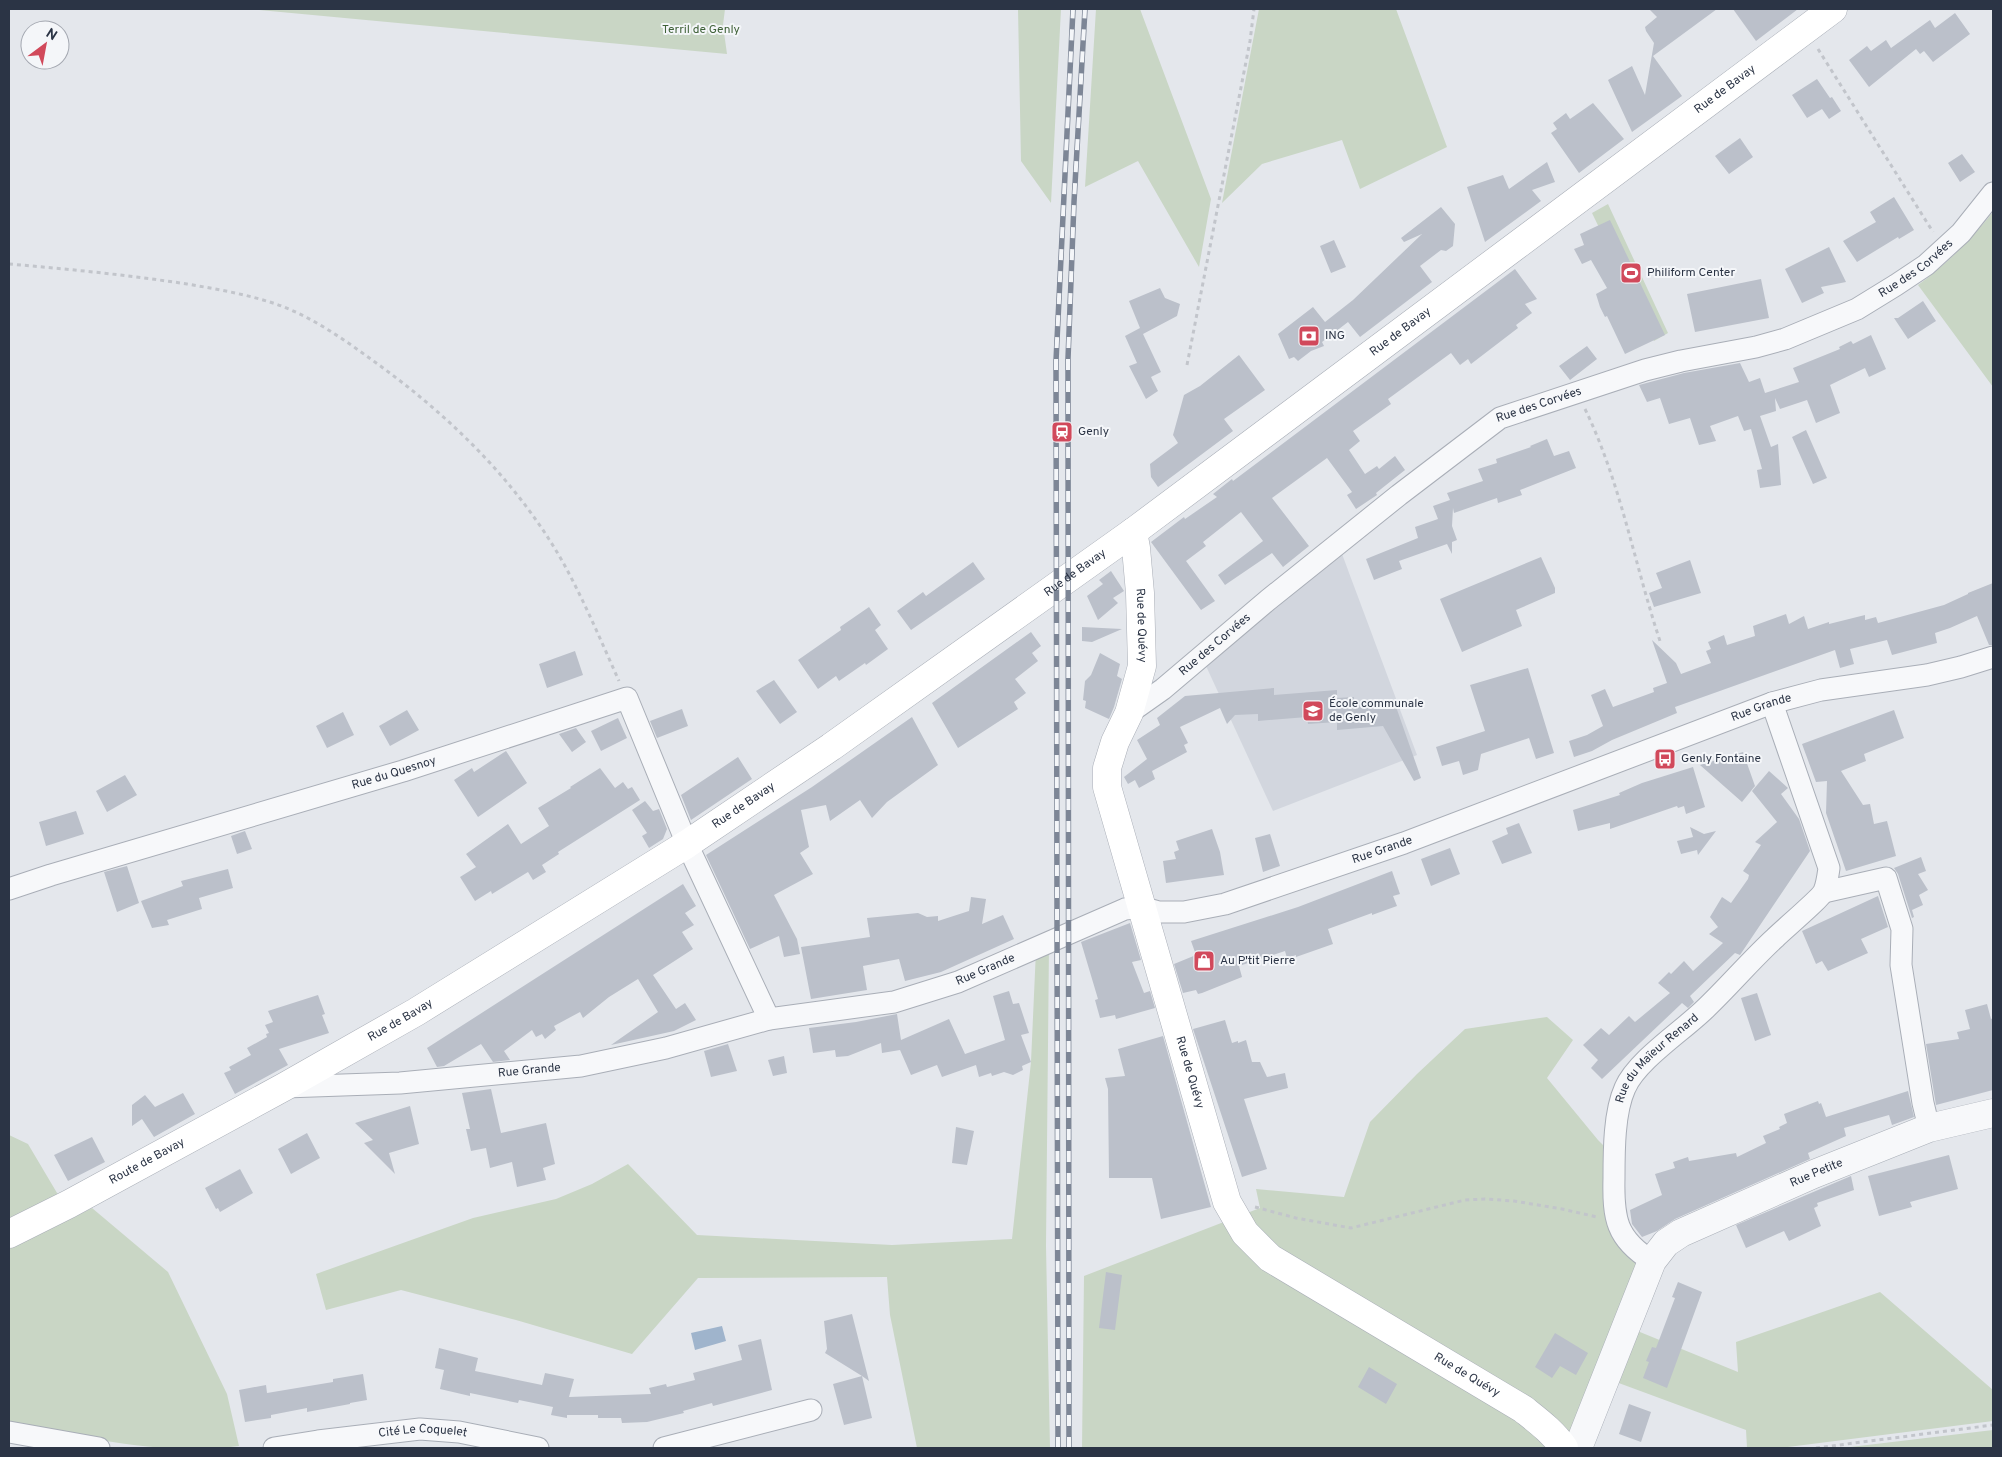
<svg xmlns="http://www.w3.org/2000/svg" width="2002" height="1457" font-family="Overpass,sans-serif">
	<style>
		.built { fill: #d2d6de }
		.green { fill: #c9d6c5 }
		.water { fill: #9fb4cc }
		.building { fill: #bbc0ca }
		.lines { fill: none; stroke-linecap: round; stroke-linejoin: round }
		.minor-casing { stroke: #a9aeb7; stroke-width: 23 }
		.tertiary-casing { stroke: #a9aeb7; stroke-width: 29 }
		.secondary-casing { stroke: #a9aeb7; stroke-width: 29 }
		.path { stroke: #c2c5cb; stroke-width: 3; stroke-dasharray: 4 4; stroke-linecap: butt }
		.minor { stroke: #f7f8fa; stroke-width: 21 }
		.tertiary { stroke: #f7f8fa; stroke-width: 28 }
		.secondary { stroke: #fff; stroke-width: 28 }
		.rail-casing { stroke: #7d8696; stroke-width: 5.5 }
		.rail { stroke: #f4f6f9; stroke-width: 4; stroke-dasharray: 11; stroke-linecap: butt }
		.labels { text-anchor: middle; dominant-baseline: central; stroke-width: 4; stroke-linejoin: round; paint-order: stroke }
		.park-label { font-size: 12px; fill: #3f6138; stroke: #f4f6f9 }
		.street-label { font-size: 12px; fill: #2b3445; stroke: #f4f6f9 }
		.poi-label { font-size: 12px; fill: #2b3445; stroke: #f4f6f9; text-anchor: start }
	</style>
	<rect width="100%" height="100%" fill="#e4e7ec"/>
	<path class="built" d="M1342,554L1417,755L1273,811L1206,666Z"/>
	<path class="green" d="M248,9H725L723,25L727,54Z
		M1018,9H1061L1051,203L1021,161Z
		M1096,9H1140L1211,199L1199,267L1138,161L1085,187Z
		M1259,9H1396L1447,147L1360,189L1342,140L1262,164L1222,203Z
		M1608,204L1668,333L1654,341L1592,213Z
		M1993,212V387L1918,285C1947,264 1971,239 1993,212Z
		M1049,945L1046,1246L1050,1448H917L890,1315L887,1277L698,1278L632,1354L516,1320L401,1290L326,1310L316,1274L473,1218L556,1199L592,1184L628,1164L697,1235L892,1245L1012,1239L1031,1062L1036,950Z
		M1547,1017L1573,1040L1547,1078L1598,1140L1614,1156L1617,1221L1652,1261L1578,1448H1082L1084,1276L1260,1208L1256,1189L1344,1197L1370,1122L1417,1074L1465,1029Z
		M9,1135L28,1144L60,1198L9,1223Z
		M92,1208L168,1272L227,1394L239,1446C162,1456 85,1437 9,1424V1249Z
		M1880,1292L1993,1390V1421L1780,1448H1747L1746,1430L1616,1382L1635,1330L1738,1372L1736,1342Z
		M1993,1430V1448H1842Z"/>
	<path class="water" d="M722,1326L726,1341L695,1350L691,1333Z"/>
	<path class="building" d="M1649,9H1717L1653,56L1682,96L1632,132L1608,80L1632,66L1645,95L1654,43L1646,31L1645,27L1657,17Z
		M1733,9H1798L1756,41Z
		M1955,13L1970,34L1933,62L1924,51L1920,54L1916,49L1869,87L1849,60L1867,46L1871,51L1886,40L1891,48L1930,20L1935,28Z
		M1817,79L1830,98L1832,97L1841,111L1829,119L1822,109L1807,118L1792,95Z
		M1593,103L1624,139L1579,173L1551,133L1557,129L1553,123L1566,113L1570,119Z
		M1740,138L1753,157L1729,174L1715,156Z
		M1962,154L1975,172L1960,182L1948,163Z
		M1547,162L1555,182L1532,190L1541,201L1485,242L1467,187L1503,175L1509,189Z
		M1894,197L1914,230L1899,239L1898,237L1857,262L1843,241L1876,222L1870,212Z
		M1441,207L1455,224L1453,246L1446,251L1441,250L1420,266L1432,282L1360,337L1348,322L1322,342L1324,346L1311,351L1298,361L1294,357L1289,359L1278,334L1313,307L1325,322L1353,300L1422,234L1404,242L1401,238Z
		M1610,220L1665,335L1625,354L1607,316L1605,317L1600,307L1596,294L1607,288L1591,260L1582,264L1574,249L1584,245L1580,234Z
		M1334,240L1346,267L1331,273L1320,246Z
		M1829,247L1846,282L1821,287L1824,293L1802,303L1785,269Z
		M1515,269L1537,299L1525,304L1532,313L1516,325L1518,328L1471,364L1468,359L1460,365L1451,353L1388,399L1391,404L1353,431L1360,441L1349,450L1365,474L1377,466L1379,469L1395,456L1405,470L1376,493L1377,495L1356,509L1347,495L1352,492L1327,458L1272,498L1309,546L1283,567L1272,553L1225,585L1218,575L1263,541L1241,512L1203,542L1206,546L1186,561L1215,601L1201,610L1151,542L1184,517L1185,519L1217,497L1213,494L1232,479L1233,481Z
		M1761,279L1769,318L1695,332L1687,294Z
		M1160,288L1165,298L1180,304L1177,316L1143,334L1161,372L1151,377L1158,391L1146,399L1129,366L1137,363L1125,336L1140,328L1129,301Z
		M1923,301L1936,321L1908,339L1894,318H1898Z
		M1871,335L1886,369L1869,377L1865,368L1830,385L1840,413L1816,423L1807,400L1780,409L1775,398L1776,411L1760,416L1771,447L1778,444L1781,485L1760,488L1757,470L1762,469L1751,429L1744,431L1738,416L1710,426L1716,441L1699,445L1690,418L1669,424L1660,398L1647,402L1639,385L1684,373L1740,363L1749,382L1760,378L1765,393L1799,382L1793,368L1840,349L1839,347L1851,341L1853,344Z
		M1587,346L1597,359L1570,380L1559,366Z
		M1239,355L1265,390L1224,419L1233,431L1158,487L1151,477L1150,464L1178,443L1173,435L1184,395L1200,386Z
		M1806,430L1827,478L1813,484L1792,437Z
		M1547,439L1554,456L1569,451L1576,468L1520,490L1522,495L1498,503L1497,498L1454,513L1453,508L1452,526L1457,540L1452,542V554L1447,544L1399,561L1402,569L1374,580L1366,559L1418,538L1415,527L1438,519L1433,506L1450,500L1447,493L1483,481L1478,469L1497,463L1496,459L1531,447L1530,446Z
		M1541,557L1555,588V593L1516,610L1522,626L1462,652L1440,599Z
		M1690,560L1701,593L1654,607L1649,593L1662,588L1656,573Z
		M973,562L985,579L911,630L897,611L923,592L926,596Z
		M1111,571L1124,591L1113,598L1118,603L1098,620L1087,596L1103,584L1099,580Z
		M1993,583V645H1989L1977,616L1950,628L1935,633L1937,643L1892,655L1887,640L1850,649L1854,664L1840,668L1835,650L1675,707L1677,713L1612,740L1592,751L1574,757L1569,741L1587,735L1603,726L1591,695L1605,689L1613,707L1654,692L1653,688L1667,683L1652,640L1676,663L1681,674L1711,663L1706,651L1711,649L1708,642L1724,635L1727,645L1755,636L1753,626L1786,614L1789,624L1804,616L1808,629L1829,622V624L1865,615V620L1876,617L1878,623L1944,605L1968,594V593Z
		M869,607L881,625L875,630L888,649L866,665L865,663L839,681L836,676L818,689L798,660L841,630L840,627Z
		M1082,627L1122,629L1092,642L1082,641Z
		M1031,632L1041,646L1032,653L1038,661L1015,679L1026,693L1014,702L1018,709L958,748L932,703Z
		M575,651L583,675L547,688L539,664Z
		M1100,653L1120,664L1117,676L1122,679L1114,707L1109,719L1085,708L1086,701L1083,700L1085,681L1091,675Z
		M1528,668L1554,753L1536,759L1529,738L1481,754L1478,770L1463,775L1459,761L1442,766L1436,747L1485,731L1470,685Z
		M774,680L797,712L780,724L756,691Z
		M1274,688V695L1337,690V698L1354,697V704L1394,701L1421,778L1414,781L1383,726L1337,730V722L1308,724L1307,717L1258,721V714L1235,715L1227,724L1220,708L1180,727L1188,743L1184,745L1187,752L1152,771L1155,779L1139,788L1135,780L1128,784L1124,777L1147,759L1137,740L1160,725L1157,718L1185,696Z
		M682,709L688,726L657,738L650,721Z
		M407,710L419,730L390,746L379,726Z
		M1894,710L1904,738L1864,754L1866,761L1841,771L1863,805L1870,804L1874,824L1887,821L1896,856L1846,871L1826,813L1827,781L1816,782L1802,744Z
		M343,712L354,735L327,748L316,726Z
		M912,717L938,765L887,802L872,818L860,800L830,821L826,805L801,810L809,847L800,853L813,874L774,895L797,939L800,954L784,957L779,936L750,949L706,855L812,787Z
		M618,718L627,738L601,751L591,731Z
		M576,728L586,742L572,752L559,734Z
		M506,751L527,783L478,817L454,780L472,768L474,772Z
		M1743,752L1755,786L1742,802L1700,765Z
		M738,757L752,779L691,820L681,795Z
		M1693,767L1705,807L1686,814L1684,806L1678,808L1677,806L1610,829V823L1578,831L1573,810L1620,795L1619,793L1642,783Z
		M600,768L615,788L623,782L628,789L632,787L640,800L558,852L559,854L542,865L546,872L533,880L528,872L492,894L491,891L475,901L460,877L476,867L466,854L508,824L521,844L549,826L538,808L571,788L570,787Z
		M1769,771L1788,788L1781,794L1799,819L1810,851L1740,955L1735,953L1690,996L1694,1002L1688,1008L1682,1003L1680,1005L1602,1079L1591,1068L1598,1060L1583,1045L1601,1028L1609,1035L1629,1016L1635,1022L1670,993L1658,983L1669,972L1671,974L1684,961L1693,971L1723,943L1709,934L1718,927L1710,917L1722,897L1731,903L1748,879L1749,875L1743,871L1761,845L1755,842L1777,822L1752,791Z
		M125,775L137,795L107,812L96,791Z
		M645,801L653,811L659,809L667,829L663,839L649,848L642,836L647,833L632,810Z
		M76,811L84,834L46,846L39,822Z
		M1519,823L1532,853L1502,864L1492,841L1508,834L1506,828Z
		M1690,827L1704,834L1716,831L1698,855L1697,850L1681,854L1677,841L1693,837Z
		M1212,829L1220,852L1224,875L1166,883L1163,861L1176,859L1174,852L1179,850L1176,841Z
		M245,831L252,849L237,854L231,836Z
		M1270,834L1280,866L1263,872L1255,838Z
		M1450,848L1460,874L1431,886L1421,859Z
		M1921,857L1926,871L1918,874L1928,890L1919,895L1923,905L1912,910L1914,917L1912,918L1898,874L1894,868Z
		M127,866L139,903L117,912L104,872Z
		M228,869L233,888L199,898L202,909L167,920L169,925L152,928L141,901L183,886L181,881Z
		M1392,871L1400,894L1393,896L1397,906L1372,915V913L1328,929L1333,944L1296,957V955L1287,958L1285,951L1239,966L1242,977L1202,993L1198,994L1196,990L1183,993L1174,964L1196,955L1191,941L1298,907Z
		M683,884L696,906L685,913L694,925L682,932L693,949L653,975L676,1009L685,1003L696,1020L674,1031L611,1045L658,1012L638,979L609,997L583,1018L580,1012L554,1026L556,1030L545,1039L542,1034L536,1037L532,1030L504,1051L510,1060L493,1062L481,1044L444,1066L437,1067L427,1048Z
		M1878,896L1888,927L1861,939L1868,953L1828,971L1822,961L1816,964L1802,931Z
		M971,897L986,899L982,924L1003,915L1014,939L941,972L905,981L899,959L863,966L867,990L811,999L801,947L870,937L867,918L918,913L927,917L938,916V921L969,911Z
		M1130,923L1141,960L1132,962L1144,993L1150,991L1155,1008L1116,1019L1115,1015L1100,1018L1095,1000L1098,999L1081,942Z
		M1009,991L1013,1004L1019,1003L1029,1033L1021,1035L1031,1062L1022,1066L1023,1070L1013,1075L1004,1072L992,1076L991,1073L979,1077L976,1065L942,1077L937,1065L911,1075L900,1050L882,1053L881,1043L848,1056L836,1057L835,1050L813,1053L809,1028L856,1022L897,1014L901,1040L949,1019L965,1054L1005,1040L993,996Z
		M1757,993L1771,1035L1755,1041L1741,998Z
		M318,995L325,1014L322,1015L329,1033L279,1049L288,1065L235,1094L224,1073L231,1070L229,1067L251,1055L247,1048L267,1037L266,1034L269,1033L265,1025L273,1022L268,1011Z
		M1987,1004L1991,1019L1993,1018V1090L1936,1105L1926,1044L1959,1039L1957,1032L1970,1029L1965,1010Z
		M1225,1020L1232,1043L1238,1041V1043L1246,1040L1252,1062H1260L1267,1077L1285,1073L1288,1088L1244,1099L1267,1169L1242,1177L1193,1029Z
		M1163,1036L1211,1207L1161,1219L1152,1178H1109L1108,1089L1105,1078L1125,1076L1118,1049Z
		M728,1044L737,1071L711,1077L704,1051Z
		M784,1056L787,1073L773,1076L768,1060Z
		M491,1089L501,1133L546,1123L555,1164L543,1168L546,1180L517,1187L512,1162L490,1168L486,1148L471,1151L466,1129H470L462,1093Z
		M1908,1091L1914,1117L1892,1125L1889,1115L1844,1128L1846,1136L1808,1153L1810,1159L1675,1219L1657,1231L1642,1237L1632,1224L1630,1210L1662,1195L1655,1174L1675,1168L1673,1162L1688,1157L1689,1161L1736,1153L1737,1157L1766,1143L1763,1136L1780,1129L1779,1127L1787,1123L1784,1114L1818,1101L1819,1104L1821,1103L1826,1117Z
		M183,1093L195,1114L154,1137L142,1119L132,1126V1105L145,1095L155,1107Z
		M410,1106L419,1144L389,1153L395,1174L364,1143L373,1140L355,1123Z
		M956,1127L974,1131L967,1165L952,1163Z
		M307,1133L320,1158L291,1174L278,1149Z
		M92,1137L105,1162L68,1181L54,1155Z
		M1949,1155L1958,1189L1910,1202L1912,1207L1879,1216L1868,1176Z
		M240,1169L253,1193L220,1212L218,1208L216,1209L205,1188Z
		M1851,1176L1854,1190L1817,1203L1818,1206L1814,1208L1821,1226L1789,1241L1784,1231L1746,1248L1736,1225Z
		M1106,1272L1122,1275L1115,1330L1099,1328Z
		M1678,1282L1702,1292L1667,1388L1643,1378L1649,1362L1646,1361L1652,1347L1656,1348L1675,1298L1672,1297Z
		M852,1314L869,1381L862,1376L872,1418L844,1425L833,1384L862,1376L825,1353L827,1349L824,1321Z
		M1555,1333L1588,1353L1576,1375L1560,1366L1552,1378L1535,1367Z
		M761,1339L772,1390L713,1406L712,1403L683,1411L684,1413L647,1422L622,1423L621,1418H598V1415H567V1418L551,1415L553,1407L519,1400L518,1403L470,1393V1396L440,1389L444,1370L435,1368L439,1348L478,1358L475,1371L542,1385L545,1373L574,1379L569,1397L651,1394L649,1388L666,1384L667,1387L695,1380L693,1373L742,1360L738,1345Z
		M1369,1367L1397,1384L1386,1404L1358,1387Z
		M363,1374L367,1400L350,1403V1404L307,1412V1408L271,1415V1418L245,1422L239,1390L266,1385L267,1393L333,1382V1379Z
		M1629,1404L1651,1412L1641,1442L1619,1434Z"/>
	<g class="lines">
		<g class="minor-casing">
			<g id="minor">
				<path id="s1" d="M1129,713L1163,689L1268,600L1399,495L1500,418L1645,370L1681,361L1756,347L1785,339L1857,309L1896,285L1926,265L1961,233L1993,193"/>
				<path id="s2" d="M9,889L51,875L403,771L627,698L687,844L769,1019"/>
				<path d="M1824,892L1886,878L1902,929L1901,965L1923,1103L1929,1128"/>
				<path id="s3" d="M285,1087L400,1083L581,1066L666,1048L769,1019L894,1002L958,982L1125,909L1141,907L1159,912H1184L1225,904L1404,843L1772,703L1821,690L1927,675L1961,667L1993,657"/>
				<path id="s4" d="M1652,1261C1616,1239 1613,1218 1614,1178C1614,1151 1614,1112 1625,1088C1637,1060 1684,1030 1706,1008C1730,985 1751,960 1775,938C1783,930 1821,898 1824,891C1827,884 1828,875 1829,868L1772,703"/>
				<path d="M9,1432L99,1448"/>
				<path id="s5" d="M274,1448L318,1441L420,1429L459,1432L538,1448"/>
				<path d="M664,1448L811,1410"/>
			</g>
		</g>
		<g class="tertiary-casing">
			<g id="tertiary">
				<path id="s6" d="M1578,1448L1652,1261L1666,1243L1681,1233L1814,1174L1929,1128L1993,1113"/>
			</g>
		</g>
		<g class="secondary-casing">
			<g id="secondary">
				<path id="s7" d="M1133,532L1136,548L1140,593L1142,666L1129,713L1115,742L1107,768V787L1227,1202L1245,1233L1270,1258L1523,1409C1538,1421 1553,1432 1564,1448"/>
				<path id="s8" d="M9,1234L69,1204L284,1087L416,1012L687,844L831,747L1133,532L1833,9"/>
			</g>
		</g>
		<path class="path" d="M1818,49L1933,232
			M9,264C68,269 128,275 187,284C216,289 245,294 273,303C312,316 346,341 379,365C453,419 520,485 565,566C585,603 602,643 619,681
			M1187,365L1250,41L1254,9
			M1585,409C1621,483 1635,567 1661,644
			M1255,1207L1296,1218L1351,1228L1465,1200L1485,1199L1514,1201L1562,1209L1597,1217
			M1816,1448L1993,1425"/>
		<use href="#minor" class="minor"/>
		<use href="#tertiary" class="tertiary"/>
		<use href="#secondary" class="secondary"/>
		<g class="rail-casing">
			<path id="rail" d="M1058,1448L1056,361L1073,9
				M1069,1448L1068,359L1074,202L1085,9"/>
		</g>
		<use href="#rail" class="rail"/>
	</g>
	<defs>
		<g id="stadium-square" transform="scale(1.125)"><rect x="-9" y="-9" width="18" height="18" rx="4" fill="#d1495b" stroke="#f4f6f9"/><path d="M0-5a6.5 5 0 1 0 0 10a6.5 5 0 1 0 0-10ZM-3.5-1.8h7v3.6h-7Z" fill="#fff"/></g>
		<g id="bank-square" transform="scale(1.125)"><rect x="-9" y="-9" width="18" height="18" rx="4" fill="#d1495b" stroke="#f4f6f9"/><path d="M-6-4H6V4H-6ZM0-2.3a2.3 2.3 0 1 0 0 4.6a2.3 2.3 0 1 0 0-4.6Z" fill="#fff"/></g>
		<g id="station-square" transform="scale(1.125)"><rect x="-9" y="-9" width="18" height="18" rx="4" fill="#d1495b" stroke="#f4f6f9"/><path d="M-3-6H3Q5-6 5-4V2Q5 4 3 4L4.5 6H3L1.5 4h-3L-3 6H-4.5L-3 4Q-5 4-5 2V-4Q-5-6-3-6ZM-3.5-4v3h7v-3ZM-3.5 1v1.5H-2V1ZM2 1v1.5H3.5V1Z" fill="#fff"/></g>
		<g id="school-square" transform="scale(1.125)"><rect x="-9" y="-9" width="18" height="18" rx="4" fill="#d1495b" stroke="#f4f6f9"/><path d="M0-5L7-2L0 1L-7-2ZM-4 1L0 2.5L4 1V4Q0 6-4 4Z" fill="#fff"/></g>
		<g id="bus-square" transform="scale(1.125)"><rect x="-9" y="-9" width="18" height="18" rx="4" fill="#d1495b" stroke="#f4f6f9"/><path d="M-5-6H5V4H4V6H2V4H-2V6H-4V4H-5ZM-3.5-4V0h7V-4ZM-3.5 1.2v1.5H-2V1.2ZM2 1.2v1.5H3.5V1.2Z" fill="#fff"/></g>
		<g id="shop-square" transform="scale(1.125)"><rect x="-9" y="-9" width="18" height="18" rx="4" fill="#d1495b" stroke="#f4f6f9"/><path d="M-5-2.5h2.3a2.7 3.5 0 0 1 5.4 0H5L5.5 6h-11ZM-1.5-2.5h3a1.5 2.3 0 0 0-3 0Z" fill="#fff"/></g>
	</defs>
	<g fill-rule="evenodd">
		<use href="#stadium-square" x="1631" y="273"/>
		<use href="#bank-square" x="1309" y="336"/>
		<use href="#station-square" x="1062" y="432"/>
		<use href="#school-square" x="1313" y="711"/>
		<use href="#bus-square" x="1665" y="759"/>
		<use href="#shop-square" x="1204" y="961"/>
	</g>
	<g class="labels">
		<g class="park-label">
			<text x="701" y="30">Terril de Genly</text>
		</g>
		<g class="street-label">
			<text stroke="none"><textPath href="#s8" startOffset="2066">Rue de Bavay</textPath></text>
			<text stroke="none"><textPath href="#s1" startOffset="920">Rue des Corvées</textPath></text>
			<text stroke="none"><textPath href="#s8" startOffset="1661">Rue de Bavay</textPath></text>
			<text stroke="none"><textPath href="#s1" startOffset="515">Rue des Corvées</textPath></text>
			<text stroke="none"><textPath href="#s8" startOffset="1256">Rue de Bavay</textPath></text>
			<text stroke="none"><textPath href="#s7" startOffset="94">Rue de Quévy</textPath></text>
			<text stroke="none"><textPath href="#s1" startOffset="110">Rue des Corvées</textPath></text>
			<text stroke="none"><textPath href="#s3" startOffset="1539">Rue Grande</textPath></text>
			<text stroke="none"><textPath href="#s2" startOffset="402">Rue du Quesnoy</textPath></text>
			<text stroke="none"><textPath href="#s8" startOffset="851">Rue de Bavay</textPath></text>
			<text stroke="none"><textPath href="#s3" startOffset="1134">Rue Grande</textPath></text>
			<text stroke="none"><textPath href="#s3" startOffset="714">Rue Grande</textPath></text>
			<text stroke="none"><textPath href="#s8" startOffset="446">Rue de Bavay</textPath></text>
			<text stroke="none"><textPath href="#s4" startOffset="232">Rue du Maïeur Renard</textPath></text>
			<text stroke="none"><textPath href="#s3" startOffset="245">Rue Grande</textPath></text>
			<text stroke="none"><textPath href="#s7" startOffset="559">Rue de Quévy</textPath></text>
			<text stroke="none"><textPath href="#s8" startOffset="156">Route de Bavay</textPath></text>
			<text stroke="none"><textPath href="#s6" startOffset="390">Rue Petite</textPath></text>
			<text stroke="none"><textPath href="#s7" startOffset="994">Rue de Quévy</textPath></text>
			<text stroke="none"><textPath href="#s5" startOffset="150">Cité Le Coquelet</textPath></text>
		</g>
		<g class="poi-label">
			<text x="1647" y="273">Philiform Center</text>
			<text x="1325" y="336">ING</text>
			<text x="1078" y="432">Genly</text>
			<text x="1329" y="704">École communale<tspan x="1329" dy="14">de Genly</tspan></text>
			<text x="1681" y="759">Genly Fontaine</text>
			<text x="1220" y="961">Au P'tit Pierre</text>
		</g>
	</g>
	<rect width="2002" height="1457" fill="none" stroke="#2b3445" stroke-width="20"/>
	<g transform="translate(45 45) rotate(32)"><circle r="24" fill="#f4f6f9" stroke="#a4a8b1"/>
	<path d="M0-4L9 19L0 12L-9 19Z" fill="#d1495b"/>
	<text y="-8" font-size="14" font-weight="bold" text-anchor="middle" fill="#2b3445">N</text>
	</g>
</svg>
